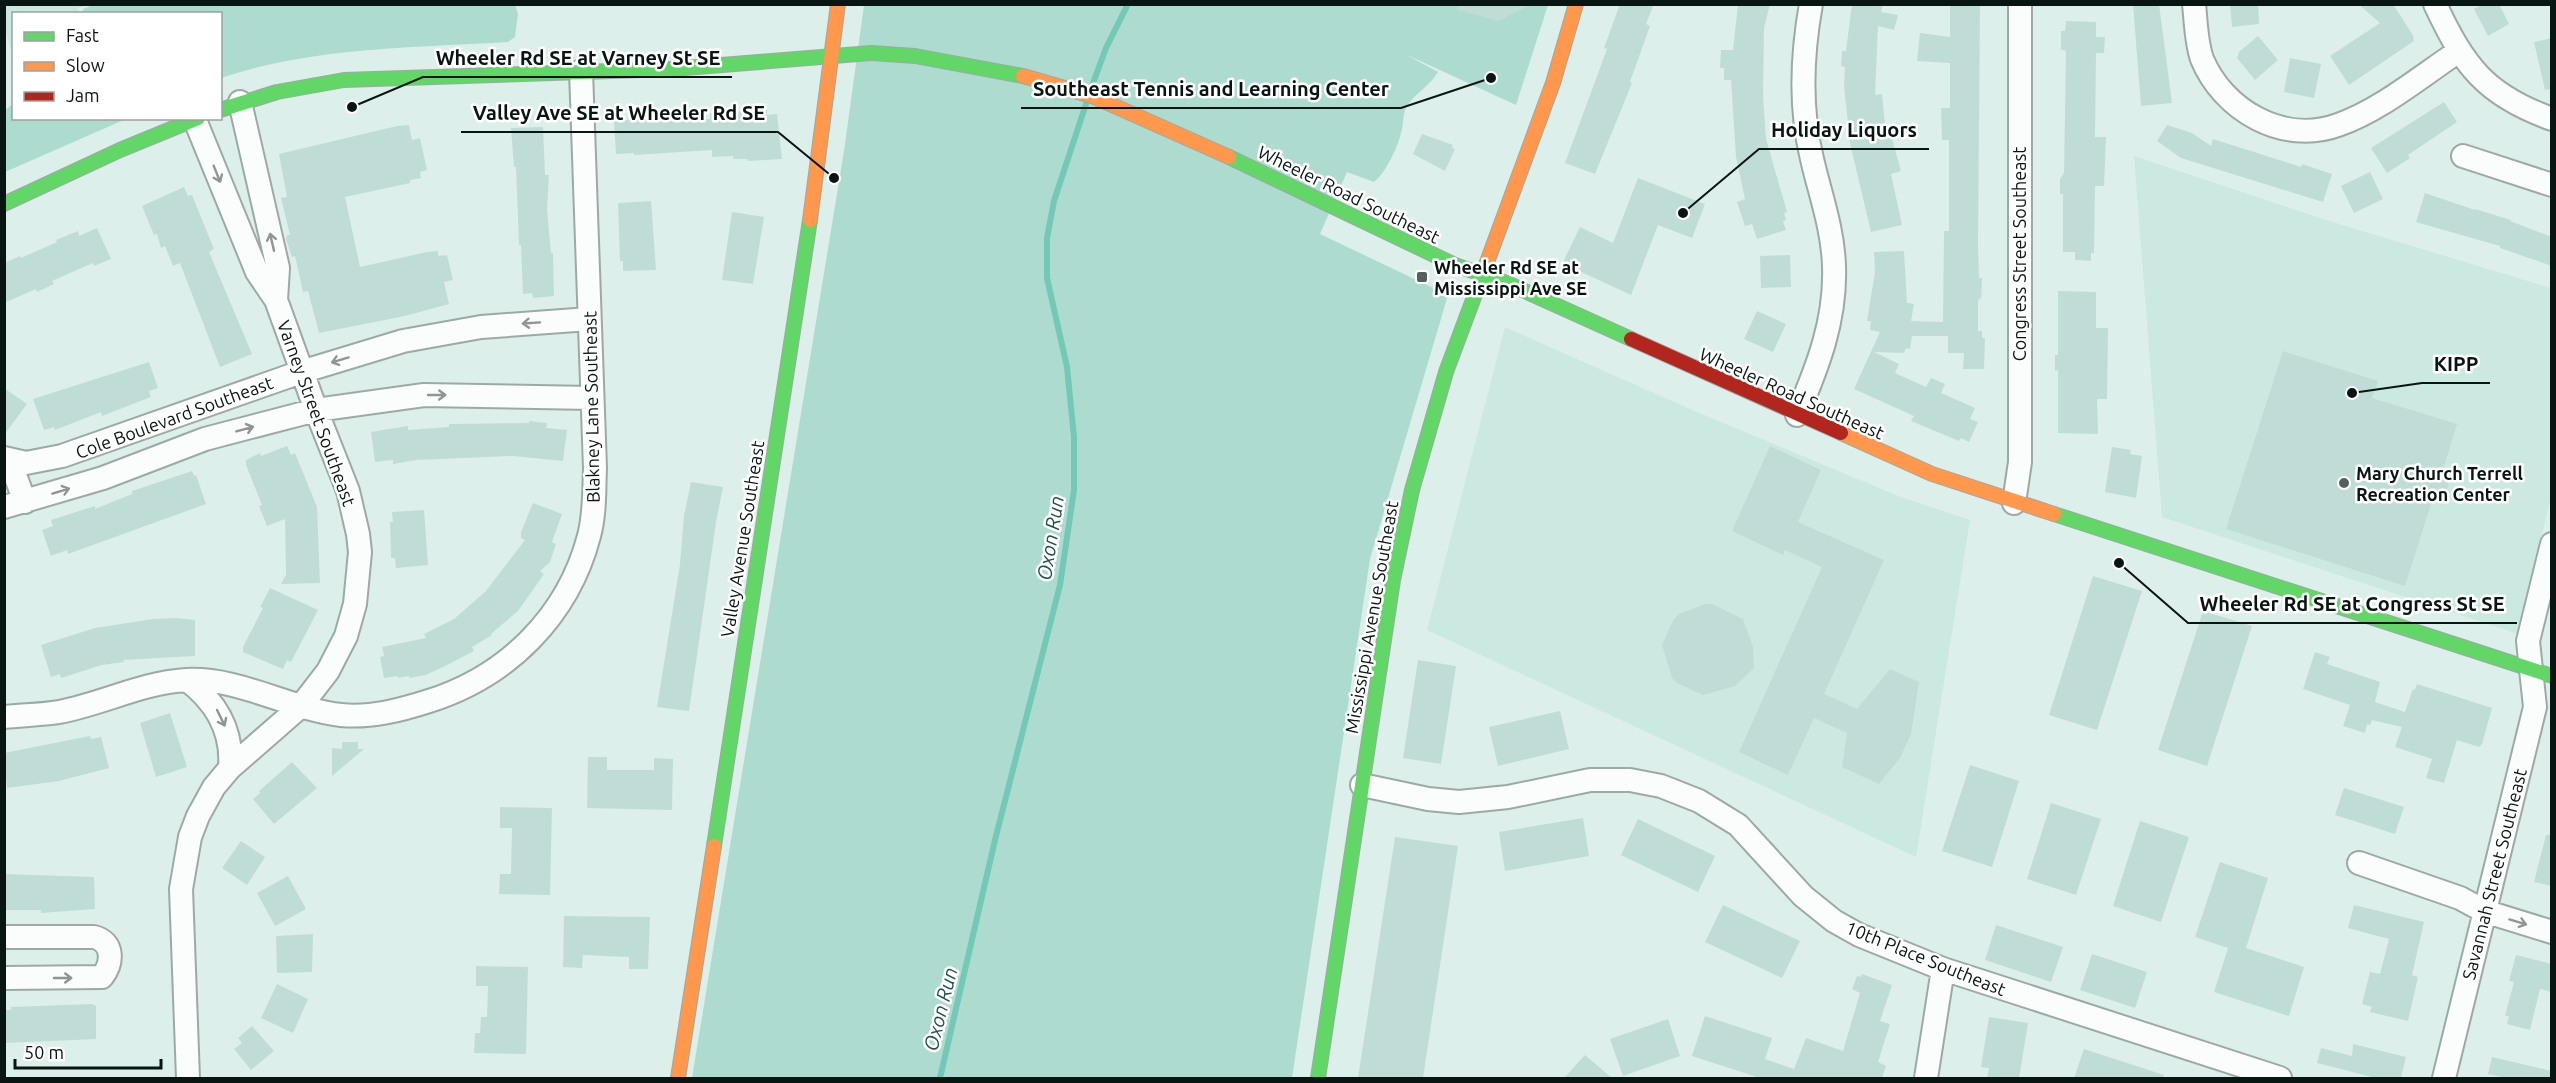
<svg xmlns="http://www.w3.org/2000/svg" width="2556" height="1083" font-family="Ubuntu,sans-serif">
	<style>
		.built { fill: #cbe9e1 }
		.green { fill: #aedbd0 }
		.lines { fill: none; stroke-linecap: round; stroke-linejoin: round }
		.stream { stroke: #74c8b7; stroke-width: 6 }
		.building { fill: #bfddd6 }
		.street-casing { stroke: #9caaa6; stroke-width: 26 }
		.fast-casing { stroke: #9caaa6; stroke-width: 16 }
		.slow-casing { stroke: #9caaa6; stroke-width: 16 }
		.jam-casing { stroke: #9caaa6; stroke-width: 16 }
		.street { stroke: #fafdfc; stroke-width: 22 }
		.fast { stroke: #63d668; stroke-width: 14 }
		.slow { stroke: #ff974d; stroke-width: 14 }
		.jam { stroke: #b3261e; stroke-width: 14 }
		.oneway { stroke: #8e9593 }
		.poi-dot { fill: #53615e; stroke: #fff; stroke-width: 2 }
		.labels { text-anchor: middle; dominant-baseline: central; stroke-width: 5; stroke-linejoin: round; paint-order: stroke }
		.street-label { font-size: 18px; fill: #091512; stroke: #fff }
		.poi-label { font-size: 18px; font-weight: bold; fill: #091512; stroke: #fff; text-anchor: start }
		.water-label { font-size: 20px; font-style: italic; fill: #215147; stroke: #fff }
		.leader { fill: none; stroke: #091512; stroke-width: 2 }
		.callout-dot { fill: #091512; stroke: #fff; stroke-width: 2 }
		.callout-label { font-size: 20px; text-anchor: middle; font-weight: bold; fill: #091512; stroke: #fff; stroke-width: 5; stroke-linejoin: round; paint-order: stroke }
	</style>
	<rect width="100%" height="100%" fill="#ddefea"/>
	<path class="built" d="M7,4L89,5L78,8L79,13L14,14L13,55L5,30L4,6Z
		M2134,156L2326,220L2551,288V497L2518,634L2162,517Z
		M1505,327L1697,412L1901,497L1970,520L1916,857L1427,630Z"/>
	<path class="green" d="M93,5L515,4L518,14L515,37L508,42C412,48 313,47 221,78L220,14L82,13L83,9Z
		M864,5H1548L1516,105L1405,54L1438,72C1430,86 1415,93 1407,106C1402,115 1404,124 1401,133C1397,149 1386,172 1374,182L1347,172L1320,234L1448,295L1370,559L1292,1078H692L844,151Z
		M13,104L14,118L126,119L5,172V110Z"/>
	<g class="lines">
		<path class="stream" d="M1092,86L1106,48L1128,4
			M940,1078L995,840L1060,585L1074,490V437L1067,367L1047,278V238L1054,201L1086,104"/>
	</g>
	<path class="building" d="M1458,4H1531L1499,21L1458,10Z
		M1620,4H1654L1646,24L1650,26L1630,82L1632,83L1595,174L1565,163L1607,49L1604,48Z
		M1738,4H1770L1764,28L1763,97L1766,139L1787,212L1784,213L1786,220L1783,221L1786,230L1757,239L1752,224L1745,226L1737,202L1745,199L1736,157L1731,80H1724V68H1720L1721,50H1733Z
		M1852,4H1883L1881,12L1898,15L1894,30L1878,26L1875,95L1882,94L1885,125H1892L1893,142L1901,171L1891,174L1902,225L1871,232L1850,143L1844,86L1845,67L1841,66L1842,51H1846Z
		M1950,4H1980L1978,246L1979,278H1982L1981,298L1978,300V331H1982V338H1985L1984,369H1963L1964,353H1948V336H1912L1910,349L1906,348L1904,353L1874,352L1899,364L1895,373L1926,387L1931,378L1945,384L1941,393L1975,408L1970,419L1978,422L1969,442L1961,438L1959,441L1911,421L1914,416L1854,389L1880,332L1870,330L1871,321H1867L1875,272L1874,252L1904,251L1907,303L1914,304L1911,321L1943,322L1944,231H1949V140H1942L1941,108H1950V63L1917,61L1920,33L1950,37Z
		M2133,4H2159L2172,103L2141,106Z
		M2230,4H2258L2259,24L2232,27Z
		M2358,4H2393L2414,37L2413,38L2414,41L2349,85L2330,56L2380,23Z
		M2483,4H2499L2509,24L2488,36L2474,9Z
		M2066,21L2096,22V37H2105L2104,53H2096L2095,137H2106L2104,186H2095L2094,253H2091V261L2075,260V252H2063V194H2060V179L2064,173L2066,53L2065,50H2061V31H2065Z
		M2258,36L2278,60L2255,80L2237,58L2239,52Z
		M2552,38V89L2545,90L2534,42Z
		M2290,58L2321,64L2314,98L2284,92Z
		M2444,102L2457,122L2408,155L2410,158L2387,173L2371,148Z
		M767,110V115L777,114L782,159L748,161L747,159H733V156L712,157V150L634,155V153L616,154L614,121L671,116V118H681V120L710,119V113Z
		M409,125L412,140L420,138L427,170L420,172L421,178L410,180V183L345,197L360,267L427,252L438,251V256L447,255L453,280L444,282L449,304L405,316L319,333L308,291L303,292L295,256L292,257L286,239L287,235H290L281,198L287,197L279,154L397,126Z
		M2167,125L2192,133L2211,146L2213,139L2301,167L2302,164L2332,174L2323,202L2181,158L2157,141Z
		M543,127L545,175H549L547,209L551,253H553L554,296L533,298L532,293L523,294L521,245H519L516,167H514L511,128Z
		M1422,134L1453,145L1452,148L1455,149L1445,171L1413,154Z
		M2370,172L2383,199L2354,213L2341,186Z
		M1638,178L1705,204L1692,238L1658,225L1631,295L1564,264V260L1580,227L1613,243Z
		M184,187L188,196L192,195L214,249L209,252L252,354L220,367L180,263L173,266L165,246L161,248L157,234L154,235L142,206Z
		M2425,193L2475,210V209L2511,220L2510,221L2552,237V266L2500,248V246L2416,222Z
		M651,201L656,270L623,271V261H620L618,203Z
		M732,212L764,217L753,284L722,280Z
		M97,228L111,259L94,266L93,263L52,281L54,284L37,292L36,289L4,303V263L20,256L21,258L57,242L56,240L78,231L79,236Z
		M1790,255L1791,287L1761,288L1760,256Z
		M2058,291L2096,292V328H2108L2107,399H2097L2098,434L2058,433V370L2055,371V355H2058Z
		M1757,311L1786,324L1773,352L1744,339Z
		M2283,351L2378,381L2372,398L2457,424L2443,470L2452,473L2442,505L2432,501L2405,586L2226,529Z
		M149,362L158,388L149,391L151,397L102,416L101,412L55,430L54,427L44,430L33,399Z
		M4,388L27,404L4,435Z
		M529,421L547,423L546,428L567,430L563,461L513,456L416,460L393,464V460L375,462L371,432L408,426V430L449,427V424L529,423Z
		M287,446L291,455L295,453L317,507L320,583L281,584L286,575L285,519L267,526L259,506L262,505L246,465V460L260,453L261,456Z
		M1770,446L1821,470L1798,522L1884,560L1824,694L1857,709L1890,669L1919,682L1911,734L1900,758L1879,784L1842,767L1847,733L1814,718L1788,775L1739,752L1822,567L1785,550L1783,555L1732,531Z
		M2112,447L2131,450L2130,454L2142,456L2136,498L2105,492Z
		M192,471L194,476L196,475L206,504L68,554L67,550L51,556L42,530L53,526L51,520L95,506V509L132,494V491Z
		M691,482L723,487L716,522L689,711L657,707L680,564L684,516Z
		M533,503L562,514L552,542L556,544L550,562L540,571L544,574L518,611L491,634L492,635L472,647L474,651L449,664L426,675L409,678V676L398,678V676L384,678L380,657L384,656L382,647L426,638L424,634L454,619L486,591L525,540L521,538V532Z
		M424,510L428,565L396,568L395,558H391L390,522H393L392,512Z
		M2093,576L2142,591L2097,730L2049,715Z
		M270,588L318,610L291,662L287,660L283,669L243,652V647L263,608L260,607Z
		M1705,604H1712L1743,619L1753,647L1754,668L1735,686L1703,695L1677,683L1672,678L1662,645L1673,620L1679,614Z
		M2203,611L2252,626L2207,766L2158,750Z
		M176,618L195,620V656L123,660L124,662L102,665L61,678L60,674L51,677L41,645L95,628L153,619Z
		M2315,652L2330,657L2327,664L2380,682L2375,702L2405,712L2413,689L2415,690L2417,684L2492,708L2482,744L2479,747L2457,740L2444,783L2426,778L2432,759L2395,747L2402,727L2372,720L2370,725L2367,724L2365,733L2343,726L2350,705L2303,689Z
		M1418,660L1456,666L1441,764L1403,758Z
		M1560,711L1569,749L1498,766L1489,727Z
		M170,713L187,767L156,777L140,723Z
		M90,736L91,739L101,737L109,768L59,781L7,788L4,753Z
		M342,742H358V749H364L332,776V748L342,749Z
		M588,757H607V770H654V758L673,759L672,810L587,808Z
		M292,762L317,788L274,824L253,799L260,793L259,791Z
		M1970,765L2019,781L1992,867L1942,851Z
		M2344,788L2404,807L2395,834L2335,815Z
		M2051,803L2101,819L2076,895L2027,879Z
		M500,807L552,808L550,895L499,894L500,874H511L512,828H500Z
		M1583,818L1589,856L1505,871L1499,832Z
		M1638,819L1715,856L1698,892L1621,855Z
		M2140,821L2189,837L2161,922L2113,906Z
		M2546,835H2552V886L2534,882Z
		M1395,837L1458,846L1423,1078H1358Z
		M241,841L265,857L247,885L222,868Z
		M2220,862L2268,878L2246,948L2304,967L2289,1016L2214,992L2228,948L2195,937Z
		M4,874L94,877L95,909L41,913V910H4Z
		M288,876L306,909L275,926L257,893Z
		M1723,905L1800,941L1782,978L1705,942Z
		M2354,905L2424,922L2412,975L2418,977L2408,1021L2370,1012L2372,1007L2362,1004L2370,972L2380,974L2389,939L2348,928Z
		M564,916L650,917L648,969H629V957L583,955L582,968L563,967Z
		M1996,925L2063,947L2051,982L1985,960Z
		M313,934L312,972L277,973L276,936Z
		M2092,954L2147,972L2135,1008L2080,990Z
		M2516,955L2552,964V992L2540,989L2530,1030L2507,1024L2509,1016H2505L2514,982L2509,981Z
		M476,966L528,967L526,1054L474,1053L475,1033H480L481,1017H487L488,986H476Z
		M1862,974L1892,985L1880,1021L1890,1024L1878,1062L1886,1066L1882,1078H1760L1692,1056L1705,1016L1772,1038L1765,1059L1794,1069L1806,1038L1843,1051L1860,993L1852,989L1857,976L1861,977Z
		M277,984L308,999L293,1033L261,1018Z
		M92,1004L96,1006V1039L4,1043V1010H11V1007Z
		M1989,1017L2028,1023L2019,1078H1987L1989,1068L1981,1067Z
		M1668,1019L1680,1056L1623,1076L1610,1039Z
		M252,1026L274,1051L251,1070L234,1049L242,1043L238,1038Z
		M2353,1044L2406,1057L2401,1078H2376L2317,1063L2321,1048L2352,1056Z
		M2084,1049L2164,1075L2163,1078H2074Z
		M1585,1055L1612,1078H1564Z
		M2492,1057L2552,1071V1078H2506L2488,1074Z"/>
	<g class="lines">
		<g class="street-casing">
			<path id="street" d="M2194,4C2196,22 2196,42 2202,59C2223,110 2283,145 2338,125C2381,110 2421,76 2459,51
				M2435,4C2464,66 2485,95 2552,119
				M240,102L278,268L276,300
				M2463,156L2552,185
				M1797,415C1818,366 1836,320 1834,266C1833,229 1820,194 1812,159C1800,110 1802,54 1811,4
				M4,458L26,463L62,456L301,372L403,341L481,327L589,319
				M9,459L25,502
				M2014,503L2020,462V4
				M4,507L103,478L205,439L316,410L424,395L592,398
				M187,680C216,702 233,730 230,768
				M4,717C22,715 41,715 59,712C102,704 141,683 186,680C239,677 289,709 341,715C371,718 401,710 429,701C508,676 568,616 589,536C595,514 594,491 595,468L581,71
				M1362,785L1428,799L1459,802L1508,797L1590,780H1630L1661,786L1699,801L1738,825L1803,896L1834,921L1859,935L1943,969L2280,1078
				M2359,863L2460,898L2484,911L2552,932
				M4,937H94C114,942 113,963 102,977L4,978
				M188,1078L181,889L190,837L198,816L214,787L230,768L301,706L328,671L346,636L355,604L360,552L358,534L348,491L316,410L276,300L257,272L195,120
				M1926,1078L1943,969
				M2444,1078L2535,707L2528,641L2552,544"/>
		</g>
		<g class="fast-casing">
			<path id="fast" d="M220,110L277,92L344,80L672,69L871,53L915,56L1023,76
				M1229,157L1455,265L1507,283L1631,339
				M4,204L120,150L198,118
				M2054,514L2552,676
				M714,846L810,220
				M1318,1078L1393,580L1412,490L1446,372L1486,265"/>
		</g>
		<g class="slow-casing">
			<path id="slow" d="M1023,76L1092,96L1229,157
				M810,220L838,4
				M1486,265L1553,83L1576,4
				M1841,433L1932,474L2054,514
				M678,1078L714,846"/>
		</g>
		<g class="jam-casing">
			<path id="jam" d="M1631,339L1841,433"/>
		</g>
		<use href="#street" class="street"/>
		<use href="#fast" class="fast"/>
		<use href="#slow" class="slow"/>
		<use href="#jam" class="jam"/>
	</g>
	<defs><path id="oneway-shaft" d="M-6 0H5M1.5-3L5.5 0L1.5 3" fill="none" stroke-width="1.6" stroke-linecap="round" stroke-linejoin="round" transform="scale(1.5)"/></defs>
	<g class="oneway">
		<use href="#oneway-shaft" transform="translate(217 174) rotate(68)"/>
		<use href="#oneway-shaft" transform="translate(272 242) rotate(-103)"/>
		<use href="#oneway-shaft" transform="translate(531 323) rotate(176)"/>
		<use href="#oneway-shaft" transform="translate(340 360) rotate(163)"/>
		<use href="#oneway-shaft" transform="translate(437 395)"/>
		<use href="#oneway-shaft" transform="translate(245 429) rotate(-15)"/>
		<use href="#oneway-shaft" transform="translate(61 491) rotate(-17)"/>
		<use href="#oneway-shaft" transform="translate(221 718) rotate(64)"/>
		<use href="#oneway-shaft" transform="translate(2518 922) rotate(17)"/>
		<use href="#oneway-shaft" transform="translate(63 978)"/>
	</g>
	<g class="poi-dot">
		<rect x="1416" y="271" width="12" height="12" rx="3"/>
		<circle cx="2344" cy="483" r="6"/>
	</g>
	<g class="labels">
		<g class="street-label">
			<text transform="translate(1349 194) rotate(26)">Wheeler Road Southeast</text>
			<text transform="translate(2019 254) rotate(-90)">Congress Street Southeast</text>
			<text transform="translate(1792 393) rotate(24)">Wheeler Road Southeast</text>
			<text transform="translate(591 407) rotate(-91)">Blakney Lane Southeast</text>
			<text transform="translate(317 413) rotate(70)">Varney Street Southeast</text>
			<text transform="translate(174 417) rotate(-20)">Cole Boulevard Southeast</text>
			<text transform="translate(742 539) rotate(-81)">Valley Avenue Southeast</text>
			<text transform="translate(1371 617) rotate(-80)">Mississippi Avenue Southeast</text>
			<text transform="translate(2494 874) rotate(-76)">Savannah Street Southeast</text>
			<text transform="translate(1926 958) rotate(22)">10th Place Southeast</text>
		</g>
		<g class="poi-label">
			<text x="1434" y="267">Wheeler Rd SE at<tspan x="1434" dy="21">Mississippi Ave SE</tspan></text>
			<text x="2356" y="473">Mary Church Terrell<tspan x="2356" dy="21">Recreation Center</tspan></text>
		</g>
		<g class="water-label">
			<text transform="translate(1050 538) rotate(-81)">Oxon Run</text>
			<text transform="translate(940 1009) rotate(-76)">Oxon Run</text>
		</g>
	</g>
	<path class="leader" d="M352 107L423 77H732M1491 78L1401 108H1021M834 178L778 132H461M1683 213L1759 149H1929M2352 393L2422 383H2490M2119 563L2188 623H2517"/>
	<g class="callout-dot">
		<circle cx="352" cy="107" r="6"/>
		<circle cx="1491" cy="78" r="6"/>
		<circle cx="834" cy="178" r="6"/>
		<circle cx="1683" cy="213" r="6"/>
		<circle cx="2352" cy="393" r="6"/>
		<circle cx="2119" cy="563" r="6"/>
	</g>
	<g class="callout-label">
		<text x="578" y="65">Wheeler Rd SE at Varney St SE</text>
		<text x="1211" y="96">Southeast Tennis and Learning Center</text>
		<text x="619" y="120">Valley Ave SE at Wheeler Rd SE</text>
		<text x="1844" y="137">Holiday Liquors</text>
		<text x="2456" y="371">KIPP</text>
		<text x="2352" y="611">Wheeler Rd SE at Congress St SE</text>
	</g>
	<rect width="2556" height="1083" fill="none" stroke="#091512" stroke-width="12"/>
	<rect x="12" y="12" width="210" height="108" fill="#ffffff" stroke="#9da1a0" stroke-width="1.5"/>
	<rect x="24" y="32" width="30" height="9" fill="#63d668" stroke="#9da1a0" stroke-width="1.5"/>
	<text x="66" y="42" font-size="18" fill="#091512">Fast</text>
	<rect x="24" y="62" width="30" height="9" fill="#ff974d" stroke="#9da1a0" stroke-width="1.5"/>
	<text x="66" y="72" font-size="18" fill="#091512">Slow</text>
	<rect x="24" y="92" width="30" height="9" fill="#b3261e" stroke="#9da1a0" stroke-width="1.5"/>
	<text x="66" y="102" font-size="18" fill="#091512">Jam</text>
	<path d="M15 1059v9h146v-9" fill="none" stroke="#091512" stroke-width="3"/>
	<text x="24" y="1059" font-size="18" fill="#091512" stroke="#ffffff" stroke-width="4.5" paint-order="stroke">50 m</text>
</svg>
